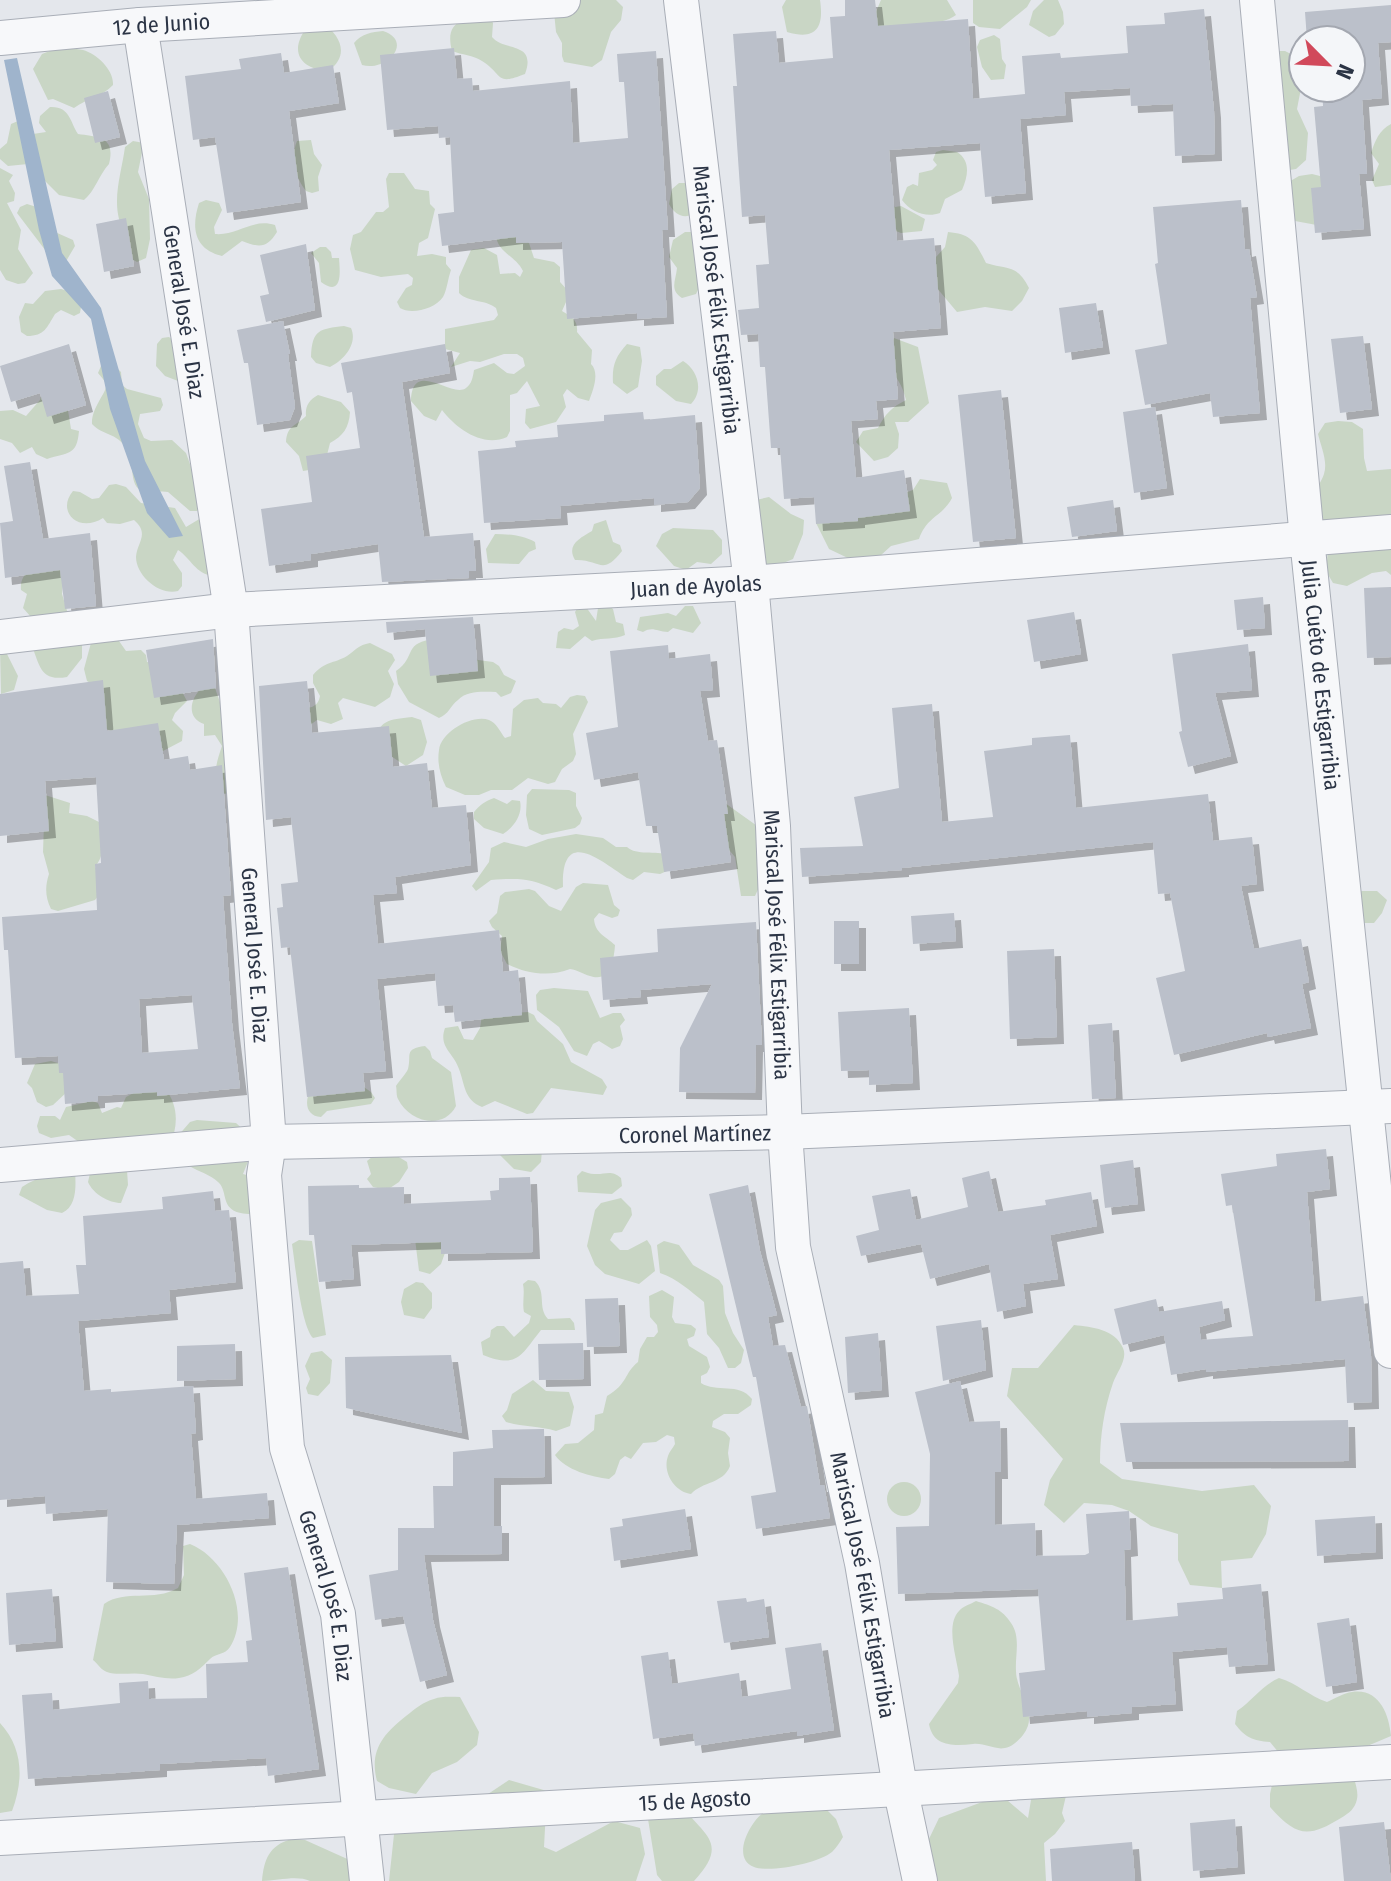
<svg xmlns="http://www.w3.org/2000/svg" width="1391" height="1881" font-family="'Fira Sans Condensed',sans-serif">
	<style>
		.green { fill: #c9d6c5 }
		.water { fill: #9fb4cc }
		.building { fill: #bbc0ca; fill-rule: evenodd; filter: url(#shadow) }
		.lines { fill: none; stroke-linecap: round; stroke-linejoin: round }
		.minor-casing { stroke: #a9aeb7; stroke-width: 36 }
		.minor { stroke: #f7f8fa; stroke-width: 34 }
		.labels { text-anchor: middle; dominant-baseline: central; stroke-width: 7; stroke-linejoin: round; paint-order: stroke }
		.street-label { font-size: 22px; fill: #2b3445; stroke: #f4f6f9 }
	</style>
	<defs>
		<filter id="shadow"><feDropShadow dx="7" dy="7" stdDeviation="0" flood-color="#0004"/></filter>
	</defs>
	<rect width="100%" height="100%" fill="#e4e7ec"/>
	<path class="green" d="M557,0H616L623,7L621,20L611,32L602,60L592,67L564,62L562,56V43L556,32L554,12Z
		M786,0H820C824,27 817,41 787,32L782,7Z
		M881,0H947L956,15C941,27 897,26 876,28L875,14Z
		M973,0H1031L1027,7L1000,29L979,27L973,23Z
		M1044,0H1058L1063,12L1064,24L1055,35L1049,37L1029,25L1033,11Z
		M488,15L493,23L492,37C504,52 537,41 525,74C495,86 504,75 482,61C473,55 462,55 452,51C444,20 464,19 488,15Z
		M323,23C341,36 350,56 328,71C302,69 289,53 305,30Z
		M383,31C414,41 387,72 362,65L354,43C361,34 372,32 383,31Z
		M994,35L1000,39L1002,59L1006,65L1004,79L991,80L982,67L977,47L980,40Z
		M55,49C64,49 75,48 83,50C97,54 114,70 113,85C102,97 87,98 74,108L53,99L48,100L33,69L42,54Z
		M1271,51H1285L1297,57L1302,83L1297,109L1308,133L1306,160L1296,169L1283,171Z
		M50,107C70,106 70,122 78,134C98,137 116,136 109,164C99,175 95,191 84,200L59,195L28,164L8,166L0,159V149L7,143L11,124L18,121L33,134L46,132L39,123L40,116Z
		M1391,124V185L1375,187L1372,180L1379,164L1371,153C1375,141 1379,130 1391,124Z
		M311,140L314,154L322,165L318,177L319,191L312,193L306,191C295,177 290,158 297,141Z
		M133,141L144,143L138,172L149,199L150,239L146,258L137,262L128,257C127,242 123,233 119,219C113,195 122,170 125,147Z
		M943,150L957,152C971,161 968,176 962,190L945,199L940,213C926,218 911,212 902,200L907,187L913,184L918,186L919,173L932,170L937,165L933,160L936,152Z
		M0,168L13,175L9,181L15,193L14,201L7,203L21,230L18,249L33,273L25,283L18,284L6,280L0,270Z
		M389,173H404L415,189L429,191L430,204L435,209L428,238L419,243L417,256L432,254L446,257V264L451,270C448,278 447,290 443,297C435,309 411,315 400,308L397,302L406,288L412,285L413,278L408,274L381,277L355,270L350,249L353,235L361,232L376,212H383L389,207L386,179Z
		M1312,174L1324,177L1322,226L1295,221L1288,209L1287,183L1299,176Z
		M679,183H688L694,214C683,219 675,215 669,204L672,189Z
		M206,200L219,203L222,210L214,227L215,234C237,236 252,218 275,225L277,232C267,248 260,248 242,241L222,256C194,249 191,228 199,203Z
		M27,204L40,208L55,232L73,240L75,246L65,263L52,259L17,213L20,207Z
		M889,205L895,207L901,206L925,219L922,231L901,233L875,223Z
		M521,232L529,243L534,258L554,262L560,267V282L570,293L562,311C572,317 578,320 577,332L592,350L591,364C600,373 593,390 589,401L578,398L567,389L563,395L566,407L556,422L530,429L525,423L526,409L540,406L527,381L517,393L510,395V431L507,437C482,448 456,428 442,410L436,421L424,416L411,401C412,358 452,399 466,388C472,384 473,376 474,370L494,363L507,373L514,374L525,366L523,358L517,354H504L480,362L470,361L451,367L460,353L445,349V329L494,320L498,315L496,308C485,299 469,303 459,293V277L471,250L484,248L497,255L500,274L515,273L520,277L523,271C516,256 496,252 496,234Z
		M685,232H693L705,275L696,294L682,298C669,290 676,280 677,268L669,257L673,240Z
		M948,232C972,234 976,243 986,263C1008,270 1017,264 1029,288L1022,301L1012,311L985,307L957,312L936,287V257L945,247Z
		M320,247H326L331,252L332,258H339C340,271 343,298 321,282L319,263L311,253Z
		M61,289L68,291L81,307L80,313L74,316L61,310L55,314C47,327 45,336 27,336L21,332L19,317L25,303L33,304L45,291Z
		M344,326L351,328C358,344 344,360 330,367L316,363L311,357C312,329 320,329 344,326Z
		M169,337L181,347L184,377L178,381L165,376L156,366L157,344L162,338Z
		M894,338L918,347L929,403L908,422H895L899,434L898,448L888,457L874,461L856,442L863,431L878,428C885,414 892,407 906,400C900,371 878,370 894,338Z
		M627,344L640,347L642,361L638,387L627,394L613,383C612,366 615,357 627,344Z
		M683,361C698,370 704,391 691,404L676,401L656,385V376L664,369H671Z
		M101,366L116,367L121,372L122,385L127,389L161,398L163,405L160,411L140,414L138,424L144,438L151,441L172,440L186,453L191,467L198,466L200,505L197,511H190L168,492C160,490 150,494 143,491C128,487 135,461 128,450C115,431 103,436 92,424C91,408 108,391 106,385C105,380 101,377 98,373Z
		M42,393L67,404L71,429L79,431C77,456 68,452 47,459L36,454L32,447L20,453L12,443L0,439V411L13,410L26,416L40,400Z
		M318,395L341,402L350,412C349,428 343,436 330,443L326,459L309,470L303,471L299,456L286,442C287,425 296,426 306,416C305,406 309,400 318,395Z
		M1338,421L1352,422L1363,429L1364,458L1367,471L1391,469V575L1386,571L1372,573L1347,586L1333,583L1326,571L1330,529L1310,511C1310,490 1318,491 1324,474C1328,461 1321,447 1318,434L1325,423Z
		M920,479L947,483L952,498C942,517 927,516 919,539L891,546L880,556L852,560L829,549L816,523L913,490Z
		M116,484L126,487L141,503L175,508L186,527L206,515L215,575C197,577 191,558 178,550L173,560L182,573V586L178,591C160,596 136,576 136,557C137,542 150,534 134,520L120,524L107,523L103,518C78,534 56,511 73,491L80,492L92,499L99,498L109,485Z
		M769,497L791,514L804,520L803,534L793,559L769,569L756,564V500Z
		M606,520L613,542L620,545L622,551C602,577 600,559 575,560C566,545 580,538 592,531L594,524Z
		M673,528L713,530L722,540V554L711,564L697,562L686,570L674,566L656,546L662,534Z
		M495,534C508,534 523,535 535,542L536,549L529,552L519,564L488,563L486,549Z
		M47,558L64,572L62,594L68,614L31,617L23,608L27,594L21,590C19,573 35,566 47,558Z
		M607,605L613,609L616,622L623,624L625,635C614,640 604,637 592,641L585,636L570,649L556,648L558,632L564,628L573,630L579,626L575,612L579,606L586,607L596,621L598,608Z
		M685,606H693L701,623L693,633L673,628L668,632C657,632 653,626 643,632L637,630L640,617L668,613L676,616Z
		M106,637L119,641L126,651L141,650L146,655L147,662C169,665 178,684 187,701L175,713L172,720L183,731L182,741L163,751C146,735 119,739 100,725L94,685L87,681L84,669L92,639Z
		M437,639L471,659L493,662L499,666L504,675L516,681L511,693L501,697L496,692C483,692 468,690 458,700C450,706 449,714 439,718L409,702L398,684L396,671C418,656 401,642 437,639Z
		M82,641V658L67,677C39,682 40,664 31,644Z
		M370,643L392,654L395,660L388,671L394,684L390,697L375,707L343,698L338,703L343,719L331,724L317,720L306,728L298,709C309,708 318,708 320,696L313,683V675C325,661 333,664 347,656C356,650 358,645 370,643Z
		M0,647L6,652L18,676L14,690L1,694Z
		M202,688H215L222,708L230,795L223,793C213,772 215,767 222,746L215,735L204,736V724C186,718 190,698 202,688Z
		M577,695L585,696L588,702L573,734L576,754L573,761L562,769L555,782L548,784L528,778L512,790H491L479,795H465L446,787C440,775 437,763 439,750C441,732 472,714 489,720C497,723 500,732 505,738L511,736L513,709L524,700L538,698L543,703L556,704L561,708L570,697Z
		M412,717L421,720L427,742L423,755L406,766L374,745C379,719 388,720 412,717Z
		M532,789L569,790L576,793V806L582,818L580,824L575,828L542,835L529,829L526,815L527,795Z
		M45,795L70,803L69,813L87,816L99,822C99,840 108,851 95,867L98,869L99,895L95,900L58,911L51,909C45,897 45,886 49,874L43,852Z
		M494,798L507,804L512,800L520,801C523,814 514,827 503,834L484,828L474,819V812C480,805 485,801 494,798Z
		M725,803L760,828L761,842L757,854L763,855L761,883L755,896H741L735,857L718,837Z
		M576,834L603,838L616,847H627C637,856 654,850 670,855L674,868L660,874L644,872L633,880L627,878C600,860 561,826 563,887L556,890C530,878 520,878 491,880L476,891L472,886L489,862L491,848L504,842L526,847L548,839Z
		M583,883L608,885L614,905L620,910L618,916L612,918L599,913L594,919C595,933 605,936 615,945C614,960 610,983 590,976C583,974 578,970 570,969C550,977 527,974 507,964L500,951L502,936L492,927L489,921L497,913L500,896L505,892L529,889L535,891L549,906L561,911L576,887Z
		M1362,891H1377L1387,900L1382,913L1374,923H1361L1350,897Z
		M554,988L588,991L600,1018L613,1013H621L625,1020L620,1026L623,1039L620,1046L612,1049L599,1041L593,1044L587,1056L574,1051L559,1027L537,1010L536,995L540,990Z
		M528,1012L534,1015L537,1021L563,1044L571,1062L602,1079L607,1087L603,1095L551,1088L533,1113L527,1114L495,1101L482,1107C464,1100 465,1085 459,1069C454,1053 438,1047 445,1028L458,1026L464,1039L473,1040L480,1028L482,1015Z
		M425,1046L430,1051L432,1058L451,1072L456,1106C443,1131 409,1122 398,1099C396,1095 397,1090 396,1086C399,1081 406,1074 408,1069C412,1055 403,1049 425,1046Z
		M51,1061L61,1064L68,1091L53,1105L46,1107L37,1102L32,1088L27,1083L35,1064Z
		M358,1083L371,1092L375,1098L371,1104L327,1111L321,1117C309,1116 305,1107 308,1096Z
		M165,1088C179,1107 178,1125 170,1146L86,1147L69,1135L51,1138L39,1133L37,1126L40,1116H55L60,1120L66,1107L92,1101L98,1103L102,1113L117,1107L121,1108L126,1097L141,1089Z
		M197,1120L236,1123L247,1133L251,1154L243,1174L250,1176L252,1214C217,1214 230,1192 218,1182C211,1175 198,1171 189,1166L177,1137L190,1122Z
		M542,1150L541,1162L531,1172L514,1169L499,1154Z
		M394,1154L407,1162L408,1168L399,1182L387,1190L373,1187L367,1179L371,1174L367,1161L372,1157Z
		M91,1169L127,1170L128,1185L121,1203C109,1203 93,1194 88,1182Z
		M75,1171C76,1186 77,1206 62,1213L47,1210L19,1195L22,1187C38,1176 56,1174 75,1171Z
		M582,1171C586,1172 590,1174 594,1174C605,1175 611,1169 621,1178L622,1186L612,1194L578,1192L577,1176Z
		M621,1198L631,1208L632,1215L622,1232L614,1233L610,1240L620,1250H628L647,1240L651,1246L655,1271L639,1284L605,1274L595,1265L587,1246L595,1210L601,1203Z
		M428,1214L446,1250L441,1264L430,1274L419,1271L414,1231Z
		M299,1240L312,1241L326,1335L313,1338C301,1326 295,1263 292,1244Z
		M664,1241L679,1245L693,1265L719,1280L723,1286L725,1313L733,1333L744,1350L741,1363L735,1368H728L719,1348L707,1334L704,1302C690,1291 678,1279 660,1273L657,1245Z
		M528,1280L535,1281C547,1293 537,1307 548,1319L570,1318L574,1323L575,1330H541C521,1355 518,1369 483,1355L481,1342L490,1337L491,1330L497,1326H504L514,1337L529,1323L531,1316L524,1312C522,1303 525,1294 523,1284Z
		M416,1282L423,1283L432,1293V1308L424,1319L404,1315L401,1302L404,1289Z
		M662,1290L674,1297L672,1317L675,1323L691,1325L696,1329L694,1336L687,1339L689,1346L707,1357L710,1367L707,1373L701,1376V1383C716,1393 739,1382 752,1399L751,1405L738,1414H724L713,1421L712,1427L725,1432L730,1438L728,1453L730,1466C723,1484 703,1481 691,1494C675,1492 662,1473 668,1456C669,1452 673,1448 675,1444L674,1437L667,1435L656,1442L643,1443L631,1459L625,1456L620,1460L615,1474L609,1479C592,1477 565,1470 555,1455L565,1444L578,1443L594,1430L595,1415L603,1413L607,1396C628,1384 624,1373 638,1362L640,1349L647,1337H654L658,1332L657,1325L650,1317L649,1296Z
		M1074,1325C1092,1327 1115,1329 1123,1348C1128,1359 1117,1372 1113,1383C1104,1409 1100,1436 1100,1463L1122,1479L1202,1491L1254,1485L1271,1506L1266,1534L1252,1558L1221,1561L1222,1588L1190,1585L1178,1560V1534L1151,1526L1129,1511L1112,1505L1084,1503L1064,1523L1044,1505L1050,1480L1063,1459L1007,1396L1012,1368H1038Z
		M322,1351L332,1360L330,1383L318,1396L308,1394L306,1388L310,1379L305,1366L311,1353Z
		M533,1380L546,1391L569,1392L574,1407L570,1426L556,1431C539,1426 522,1427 506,1422L502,1416L507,1410L512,1394Z
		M887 1499a17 17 0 1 1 34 0a17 17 0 1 1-34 0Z
		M190,1544C225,1558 252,1612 230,1647C225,1655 216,1653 210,1659C201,1668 193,1676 179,1678C167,1680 155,1676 143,1674C131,1672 118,1676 107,1672C101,1670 98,1664 93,1660L104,1604C125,1589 154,1602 178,1588L184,1575L183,1546Z
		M976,1601C992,1606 1002,1609 1011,1623C1021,1637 1015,1655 1016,1671C1016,1692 1040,1714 1023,1735C1003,1760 991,1742 973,1744C954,1746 933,1747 929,1724L958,1683L959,1676C957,1659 945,1625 959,1611C963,1606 971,1604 976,1601Z
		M1279,1678C1297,1683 1309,1696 1327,1702C1334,1699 1344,1693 1352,1692C1379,1688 1389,1714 1391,1736L1365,1747L1351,1768C1353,1777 1359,1790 1357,1799C1355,1809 1349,1813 1341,1818C1308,1838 1297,1837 1270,1807V1794L1279,1753L1270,1742C1253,1741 1245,1737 1235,1724L1237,1711C1253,1700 1261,1686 1279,1678Z
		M460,1697L479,1732L477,1745L457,1762L432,1773L416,1794L389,1788L377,1781C369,1751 383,1734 406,1716C415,1709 423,1702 434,1699C442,1696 451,1697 460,1697Z
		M0,1723C23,1748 24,1779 12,1811L0,1813Z
		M509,1780L547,1791L544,1847L556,1852L614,1821L640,1828L645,1854L636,1881H389L395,1825L467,1828L488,1794Z
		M1068,1787L1062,1813L1065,1821L1055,1834L1044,1843L1046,1881H929L928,1841L939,1818L1001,1795L1028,1818L1032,1794Z
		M681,1803C700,1835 732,1840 694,1881H662L657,1875L648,1819Z
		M827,1810L836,1819L843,1837C840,1842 836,1848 832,1852C819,1863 770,1873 754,1867C730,1858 751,1819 766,1811Z
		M291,1839L305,1840L354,1862L366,1881H310C297,1875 277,1881 262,1881C264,1859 269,1846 291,1839Z"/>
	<path class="water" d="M17,58L62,253L101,308L145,461L183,536L169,538L147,513L110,409L91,319L52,276L39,230L4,60Z"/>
	<path class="building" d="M845,0H875L878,26L968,19L973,99L1025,94L1022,56L1060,53L1061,58L1128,53L1126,26L1165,24L1164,13L1204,9L1214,111L1215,154L1175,156L1173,104L1131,106L1130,88L1064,92L1066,115L1020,119L1026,193L985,197L980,143L889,150L897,241L934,238L941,328L893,332L898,399L876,401L878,419L851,421L856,478L904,470L910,511L858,518V521L816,524L814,497L784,499L780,448H771L765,367H760L758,334L741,335L738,310L759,308L756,265L769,264L765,215L742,217L733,86H737L733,34L776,31L779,63L833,58L830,17L845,16Z
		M1391,5V42L1378,43L1382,98L1362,100L1367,174H1359L1364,229L1315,233L1311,188L1321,187L1314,107L1323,106L1322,88H1351V40H1307L1305,12Z
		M454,48L457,79L472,78L473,91L570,81L573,143L628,138L624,82H619L617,54L656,51L668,230H662L667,317L637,319V313L567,319L562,242L516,243V237L442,246L438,214L454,212L450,137L439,138L438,126L387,130L380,55Z
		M281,53L284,73L333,65L339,103L289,111L301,202L227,213L215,137L193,140L185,76L241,69L239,59Z
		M108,91L120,137L95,143L84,98Z
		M1241,200L1245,250L1249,249L1257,297L1250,298L1260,413L1213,417L1210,393L1145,405L1135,350L1167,344L1155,264L1158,263L1153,207Z
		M126,218L134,266L104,272L96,224Z
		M306,244L315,310L266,322L260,296L269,294L260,255Z
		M1096,303L1103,347L1065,353L1059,308Z
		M283,321L290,354H288L295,407L290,420L257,425L248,363H244L237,330Z
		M1363,336L1372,409L1340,413L1331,339Z
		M69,344L86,405L47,417L40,393L11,402L0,366Z
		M445,344L450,373L402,382L424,537L473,533L476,571H469V578L382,582L378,544L311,554V560L269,566L261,509L312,502L306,456L360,448L352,392L347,393L341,363Z
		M1001,390L1016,538L973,542L958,395Z
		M1155,407L1167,488L1134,493L1123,412Z
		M643,412L644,420L695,415L700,488L688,502L654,505V498L560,506L561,518L484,523L478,451L516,447L515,441L558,437L557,425L604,421V415Z
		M30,462L43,539L90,533L96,606L65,609L60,570L5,578L0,523L13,521L4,466Z
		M1113,500L1117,531L1072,537L1067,507Z
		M1391,587V657L1367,658L1364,588Z
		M1263,597L1265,628L1237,630L1234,600Z
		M1074,612L1081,654L1034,662L1027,620Z
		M473,617L478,671L430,676L425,629L387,633L386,622Z
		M213,639L216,688L154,698L146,650Z
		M1248,644L1252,690L1215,693L1231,756L1188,767L1179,732L1182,731L1172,654Z
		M668,645L669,659L710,654L713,690L700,691L708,741L717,740L728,814H724L731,862L664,872L657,826H646L638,772L594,780L586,733L618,727L610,651Z
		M103,680L107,731L158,723L164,760L188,756L190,770L222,765L231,895L223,896L232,1023L240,1088L157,1096V1092L98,1096V1101L65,1104L63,1073H59L58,1056L15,1058L8,950H4L2,917L97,910L95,864L101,863L96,777L45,781L49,831L0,836V694ZM192,995L198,1049L142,1053L139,999Z
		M307,681L312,733L389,726L393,767L427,763L432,808L466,805L471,865L395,877L397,893L373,895L378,944L499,930L503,972L518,970L522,1015L455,1022L453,1005L438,1006L435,973L377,979L386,1071L363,1073L365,1091L307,1097L290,947L281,948L277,908L283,907L281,884L298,882L291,817L266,820L259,686Z
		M932,704L942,822L993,817L984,751L1032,745V738L1070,735L1076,808L1208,794L1213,841L1252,837L1257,884L1241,886L1254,949L1301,939L1309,982L1302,984L1311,1028L1268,1037L1267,1033L1174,1055L1156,978L1185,971L1170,893L1158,894L1153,842L902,868V870L802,877L800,848L863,846L854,797L899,788L892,708Z
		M954,913L956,941L913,944L911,916Z
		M834,921H859V964H834Z
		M756,922L762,1045H756L755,1093L679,1092L680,1048L712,984L640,990L641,997L603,1000L600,958L658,952L657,929Z
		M1054,949L1057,1037L1010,1039L1007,951Z
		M909,1008L913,1083L869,1085V1070L841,1071L838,1012Z
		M1112,1023L1116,1098L1092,1099L1088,1025Z
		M1326,1149L1330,1189L1307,1192L1315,1302L1363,1296L1371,1356L1372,1402L1347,1403L1345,1359L1206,1372V1369L1171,1375L1164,1335L1123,1345L1114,1309L1156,1299L1159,1312L1222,1301L1225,1320L1199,1327L1201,1340L1253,1336L1232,1205L1226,1206L1221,1174L1277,1166L1276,1154Z
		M1133,1160L1138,1204L1105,1208L1100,1165Z
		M989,1171L998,1212L1046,1205L1045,1200L1091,1192L1097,1226L1050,1235L1058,1279L1023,1284L1026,1306L997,1312L989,1264L930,1279L921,1244L861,1256L856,1236L879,1230L872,1196L910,1189L916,1220L968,1207L962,1178Z
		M530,1177L533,1252L441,1254V1242L351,1245L354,1279L319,1282L314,1235H309L308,1186L359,1185V1188L404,1187V1204L491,1200L490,1191L499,1190V1178Z
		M748,1185L760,1251L777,1315L768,1317L773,1346L785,1345L801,1407L807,1406L820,1485H824L830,1518L756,1529L751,1496L776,1492L756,1377H753L709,1194Z
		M213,1191L215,1211L229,1210L236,1282L169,1290L171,1313L78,1321L84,1391L111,1389V1392L193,1386L196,1433L191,1434L196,1499L267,1493L269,1518L177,1525L174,1584L106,1582L108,1509L46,1514L45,1496L0,1500V1263L23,1261L26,1296L79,1294L76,1265H86L83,1216L163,1209L162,1197Z
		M618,1298L620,1346L587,1347L585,1299Z
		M981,1320L986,1370L943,1381L936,1326Z
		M878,1333L882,1390L848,1393L845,1337Z
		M583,1343L584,1379L539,1380L538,1344Z
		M235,1344L236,1379L177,1381V1346Z
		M451,1355L462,1433L346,1408L345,1357Z
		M960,1381L969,1422L1000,1421L1001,1472H995V1525L1035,1523L1036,1556L1085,1555L1089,1553L1086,1514L1129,1511L1131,1549L1124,1550L1126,1621L1178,1616L1177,1603L1223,1599L1222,1588L1261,1584L1268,1664L1229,1667L1227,1647L1172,1652L1176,1704L1132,1707V1713L1087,1717V1711L1023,1717L1019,1673L1045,1670L1038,1589L898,1594L896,1527L929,1526L930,1454L915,1392Z
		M1348,1420L1349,1461L1126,1462L1120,1423Z
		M544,1429L545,1477L494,1478V1526H502V1554L424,1555L433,1620L447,1675L420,1682L403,1616L375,1620L369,1575L398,1570V1528H434L433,1486H453V1452L493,1448L492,1430Z
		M685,1509L691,1549L614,1561L610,1528L623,1526L622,1519Z
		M1375,1516L1376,1552L1317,1556L1315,1520Z
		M288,1567L319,1769L268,1776L266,1758L160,1764V1770L28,1779L22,1695L52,1693L53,1710L120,1703L119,1683L148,1681L149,1699L207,1698L206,1664L248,1662L246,1641L252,1640L244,1573Z
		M52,1589L56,1641L9,1645L6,1593Z
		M746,1598L747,1602L764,1599L769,1637L724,1643L717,1601Z
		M1349,1618L1357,1682L1326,1687L1317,1623Z
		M821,1643L834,1730L797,1736V1731L695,1746L693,1733L653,1739L641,1656L668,1652L672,1684L739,1673L742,1697L791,1689L785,1648Z
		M1235,1819L1238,1867L1193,1871L1190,1823Z
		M1384,1822L1391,1881H1344L1339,1827Z
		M1132,1842L1135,1881H1052L1050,1849Z"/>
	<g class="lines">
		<g class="minor-casing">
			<g id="minor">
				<path id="s1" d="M681,0L751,583L773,826L785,1132L793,1247L862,1563L900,1787L920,1881"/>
				<path id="s2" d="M1257,0L1307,539L1391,1351"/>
				<path id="s3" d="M140,25L231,610L269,1142L264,1175L287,1448L338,1614L367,1881"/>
				<path id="s4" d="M0,38L140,25L563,0"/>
				<path id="s5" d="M0,637L231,610L751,583L1391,532"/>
				<path id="s6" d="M0,1165L269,1142L785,1132L1391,1106"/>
				<path id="s7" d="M0,1838L1391,1762"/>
			</g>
		</g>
		<use href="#minor" class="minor"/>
	</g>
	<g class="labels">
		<g class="street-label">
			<text stroke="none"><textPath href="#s4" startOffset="162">12 de Junio</textPath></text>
			<text stroke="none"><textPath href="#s1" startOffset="302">Mariscal José Félix Estigarribia</textPath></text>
			<text stroke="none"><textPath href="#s3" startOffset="290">General José E. Diaz</textPath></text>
			<text stroke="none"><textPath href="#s5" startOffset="698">Juan de Ayolas</textPath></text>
			<text stroke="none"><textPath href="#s2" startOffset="678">Julia Cuéto de Estigarribia</textPath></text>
			<text stroke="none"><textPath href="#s1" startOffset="950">Mariscal José Félix Estigarribia</textPath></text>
			<text stroke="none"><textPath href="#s3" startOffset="938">General José E. Diaz</textPath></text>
			<text stroke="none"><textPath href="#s6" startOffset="696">Coronel Martínez</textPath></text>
			<text stroke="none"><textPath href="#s1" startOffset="1598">Mariscal José Félix Estigarribia</textPath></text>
			<text stroke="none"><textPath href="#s3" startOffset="1586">General José E. Diaz</textPath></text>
			<text stroke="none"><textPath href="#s7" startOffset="696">15 de Agosto</textPath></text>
		</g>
	</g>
	<g transform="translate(1327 64) rotate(114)"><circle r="38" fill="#f4f6f9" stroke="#a4a8b1" stroke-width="2"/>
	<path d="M0-6L14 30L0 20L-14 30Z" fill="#d1495b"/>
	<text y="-12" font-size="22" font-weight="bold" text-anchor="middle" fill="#2b3445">N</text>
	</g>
</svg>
